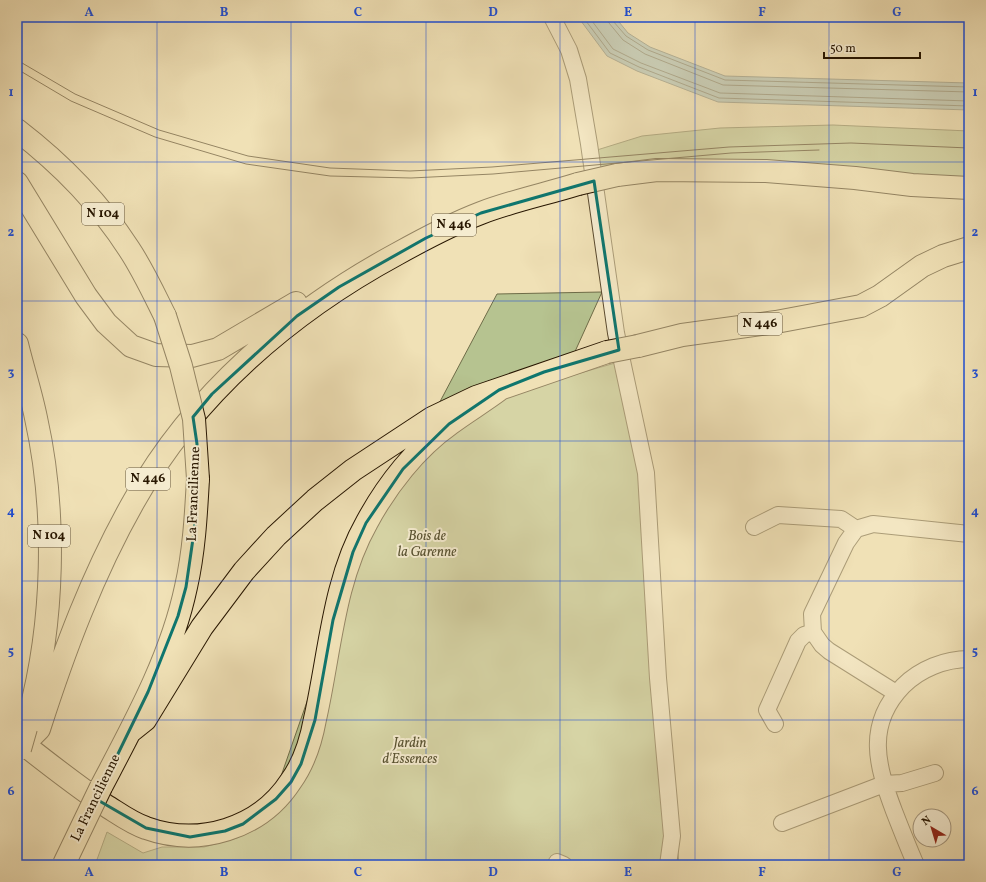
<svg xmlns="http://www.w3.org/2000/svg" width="986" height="882" font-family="Vollkorn,serif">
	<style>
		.green { fill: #b6c390; stroke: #6e6c48 }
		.water { fill: #a0baba; stroke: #707870 }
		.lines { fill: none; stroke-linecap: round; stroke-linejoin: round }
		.shore { stroke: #64685d; stroke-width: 1 }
		.minor-casing { stroke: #59492e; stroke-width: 18 }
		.highway-casing { stroke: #271600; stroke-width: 24 }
		.minor { stroke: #f5ecd0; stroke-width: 16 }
		.highway { stroke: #f0e1b6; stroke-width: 22 }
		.tram { stroke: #271600; stroke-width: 1 }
		.highway-bridge-casing { stroke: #271600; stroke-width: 24; stroke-linecap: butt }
		.highway-bridge { stroke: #f0e1b6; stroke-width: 22 }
		.marked { fill: none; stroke: #0f766e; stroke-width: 3; stroke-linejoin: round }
		.grid { fill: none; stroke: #1d4ed8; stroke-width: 1; stroke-opacity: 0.55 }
		.labels { text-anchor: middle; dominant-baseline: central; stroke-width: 4; stroke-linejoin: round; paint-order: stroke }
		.shield { fill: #f5ecd0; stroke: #65563e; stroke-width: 1 }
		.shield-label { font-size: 13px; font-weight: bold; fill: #271600 }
		.street-label { font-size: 14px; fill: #271600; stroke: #f5ecd0 }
		.park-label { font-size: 14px; font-style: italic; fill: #595332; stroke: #f5ecd0 }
		.neatline { fill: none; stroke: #1d4ed8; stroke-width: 1.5 }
		.grid-label { font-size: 13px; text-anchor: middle; font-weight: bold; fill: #1d4ed8 }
	</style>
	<rect width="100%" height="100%" fill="#f0e1b6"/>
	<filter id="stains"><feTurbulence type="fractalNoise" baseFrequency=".005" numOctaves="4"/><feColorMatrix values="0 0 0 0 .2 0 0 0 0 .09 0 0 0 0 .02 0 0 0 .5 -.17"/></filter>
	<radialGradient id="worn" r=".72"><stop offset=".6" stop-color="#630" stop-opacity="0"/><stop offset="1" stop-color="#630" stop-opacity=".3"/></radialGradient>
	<path class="green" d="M833,125L969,131V178L601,171L597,150L642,136L720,128Z
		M602,292L563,378L622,361L646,473L679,865H95L107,832L143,853L162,847H204L237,838L265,822L370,521L390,496L497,294Z"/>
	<path class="water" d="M578,17H615L628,33L650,47L725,76L969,83V110L718,102L637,71L607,56Z"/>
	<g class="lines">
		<path class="shore" d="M583,17L610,53L639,67L719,98L969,106
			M589,17L613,49L641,63L720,93L969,101
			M607,17L609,23L623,40L645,54L723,85L969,92
			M612,17L613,21L626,36L648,50L725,80L969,87"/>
		<g class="minor-casing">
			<path id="minor" d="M552,17L569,50L578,79L589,144L616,333L646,473L658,678L672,836L668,865
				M754,527L778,515L841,519L856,529
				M896,693L829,651L822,645L813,632L812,614L846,543L856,529L873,524L969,534
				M775,724L767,710L798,641L804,635L813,632
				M782,823L884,784L902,783L935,773
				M557,862L564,865
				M916,865C908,847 901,829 894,811C877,766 865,725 903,686C920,669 945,659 969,659"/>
		</g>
		<g class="highway-casing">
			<path id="highway" d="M17,130C60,163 100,204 129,249C143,270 154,294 165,316
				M617,175L657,170L766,171L855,178L912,185L969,188
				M17,183L86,296L106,323L131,346L156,355L192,356L218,349L296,303
				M17,344C23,369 31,393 36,418C57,513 54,623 29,716
				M638,346L682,335L776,322L861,306L880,296L922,266L943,256L969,248
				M130,732L145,720L202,627L244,571L276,536L315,500L353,470L432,418L476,397L607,352
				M33,735L39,729C64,651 93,573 134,501C194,394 290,312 397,254C424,239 452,224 481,213C512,201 546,194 578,184
				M17,739C46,762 74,784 105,805C118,813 131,823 146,828C199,847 260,829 291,781C304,763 311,741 315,719C330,653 333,582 367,522C387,485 416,448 450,424C466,412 483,402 499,390
				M101,787C134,724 171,658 186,587C194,552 196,515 198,479"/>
		</g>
		<use href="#minor" class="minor"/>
		<use href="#highway" class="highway"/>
		<path class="tram" d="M17,60L75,94L159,130L248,156L330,168L410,171L492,167L729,147L851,143L969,148
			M17,69L71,101L155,137L246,164L330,176L411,178L493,174L731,153L819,150"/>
		<g class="highway-bridge-casing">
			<path id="highway-bridge" d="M578,184L617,175
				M165,316L181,366L194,419L198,479
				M607,352L638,346
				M20,749L26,728
				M64,864L101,787"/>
		</g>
		<use href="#highway-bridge" class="highway-bridge"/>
	</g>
	<path d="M0 0H986V882H0ZM594,181L619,350L544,372L499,390L449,424L403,469L366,523L353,552L333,620L315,720L301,764L291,782L276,799L243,824L225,831L190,837L146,828L96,799L148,692L178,616L186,587L196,518L197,444L193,417L212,394L297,316L339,287L426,238L481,213Z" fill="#f0e1b6" fill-opacity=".55" fill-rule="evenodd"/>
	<path class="marked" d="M594,181L619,350L544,372L499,390L449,424L403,469L366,523L353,552L333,620L315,720L301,764L291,782L276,799L243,824L225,831L190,837L146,828L96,799L148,692L178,616L186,587L196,518L197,444L193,417L212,394L297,316L339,287L426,238L481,213Z"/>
	<path class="grid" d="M157,17V865M291,17V865M426,17V865M560,17V865M695,17V865M829,17V865M17,162H969M17,301H969M17,441H969M17,581H969M17,720H969"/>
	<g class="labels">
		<g class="shield">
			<rect x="82" y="203" width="42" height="22" rx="3"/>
			<rect x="432" y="214" width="44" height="22" rx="3"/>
			<rect x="738" y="313" width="44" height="22" rx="3"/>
			<rect x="126" y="468" width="44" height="22" rx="3"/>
			<rect x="28" y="525" width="42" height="22" rx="3"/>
		</g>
		<g class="shield-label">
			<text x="103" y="214">N 104</text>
			<text x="454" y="225">N 446</text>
			<text x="760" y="324">N 446</text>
			<text x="148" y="479">N 446</text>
			<text x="49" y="536">N 104</text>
		</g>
		<g class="street-label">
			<text transform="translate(194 494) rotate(-88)">La Francilienne</text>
			<text transform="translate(96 798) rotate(-64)">La Francilienne</text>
		</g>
		<g class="park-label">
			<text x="427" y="536">Bois de<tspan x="427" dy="16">la Garenne</tspan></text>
			<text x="410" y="743">Jardin<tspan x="410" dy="16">d'Essences</tspan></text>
		</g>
	</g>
	<rect width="986" height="882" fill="none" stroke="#f0e1b6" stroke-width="44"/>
	<g transform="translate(932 828) rotate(322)"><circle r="19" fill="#f5ecd0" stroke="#a3967d"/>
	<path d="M0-3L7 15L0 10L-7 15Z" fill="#8f2418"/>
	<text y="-6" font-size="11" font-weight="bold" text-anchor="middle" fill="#271600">N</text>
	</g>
	<path d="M824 52v6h96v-6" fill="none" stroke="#271600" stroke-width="2"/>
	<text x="830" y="52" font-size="12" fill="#271600" stroke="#f5ecd0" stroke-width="3" paint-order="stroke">50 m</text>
	<rect x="22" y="22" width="942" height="838" class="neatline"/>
	<g class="grid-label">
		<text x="89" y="16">A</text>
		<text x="224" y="16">B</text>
		<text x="358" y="16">C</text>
		<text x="493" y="16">D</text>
		<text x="628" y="16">E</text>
		<text x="762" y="16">F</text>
		<text x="897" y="16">G</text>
		<text x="11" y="96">1</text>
		<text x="975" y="96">1</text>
		<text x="11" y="236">2</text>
		<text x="975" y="236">2</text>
		<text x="11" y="376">3</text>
		<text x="975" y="376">3</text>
		<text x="11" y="515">4</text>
		<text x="975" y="515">4</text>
		<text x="11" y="655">5</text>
		<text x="975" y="655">5</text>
		<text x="11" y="795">6</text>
		<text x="975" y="795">6</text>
		<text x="89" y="876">A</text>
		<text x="224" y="876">B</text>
		<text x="358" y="876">C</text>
		<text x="493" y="876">D</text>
		<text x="628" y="876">E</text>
		<text x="762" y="876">F</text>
		<text x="897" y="876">G</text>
	</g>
	<rect width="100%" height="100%" filter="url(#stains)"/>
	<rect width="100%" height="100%" fill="url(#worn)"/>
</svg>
